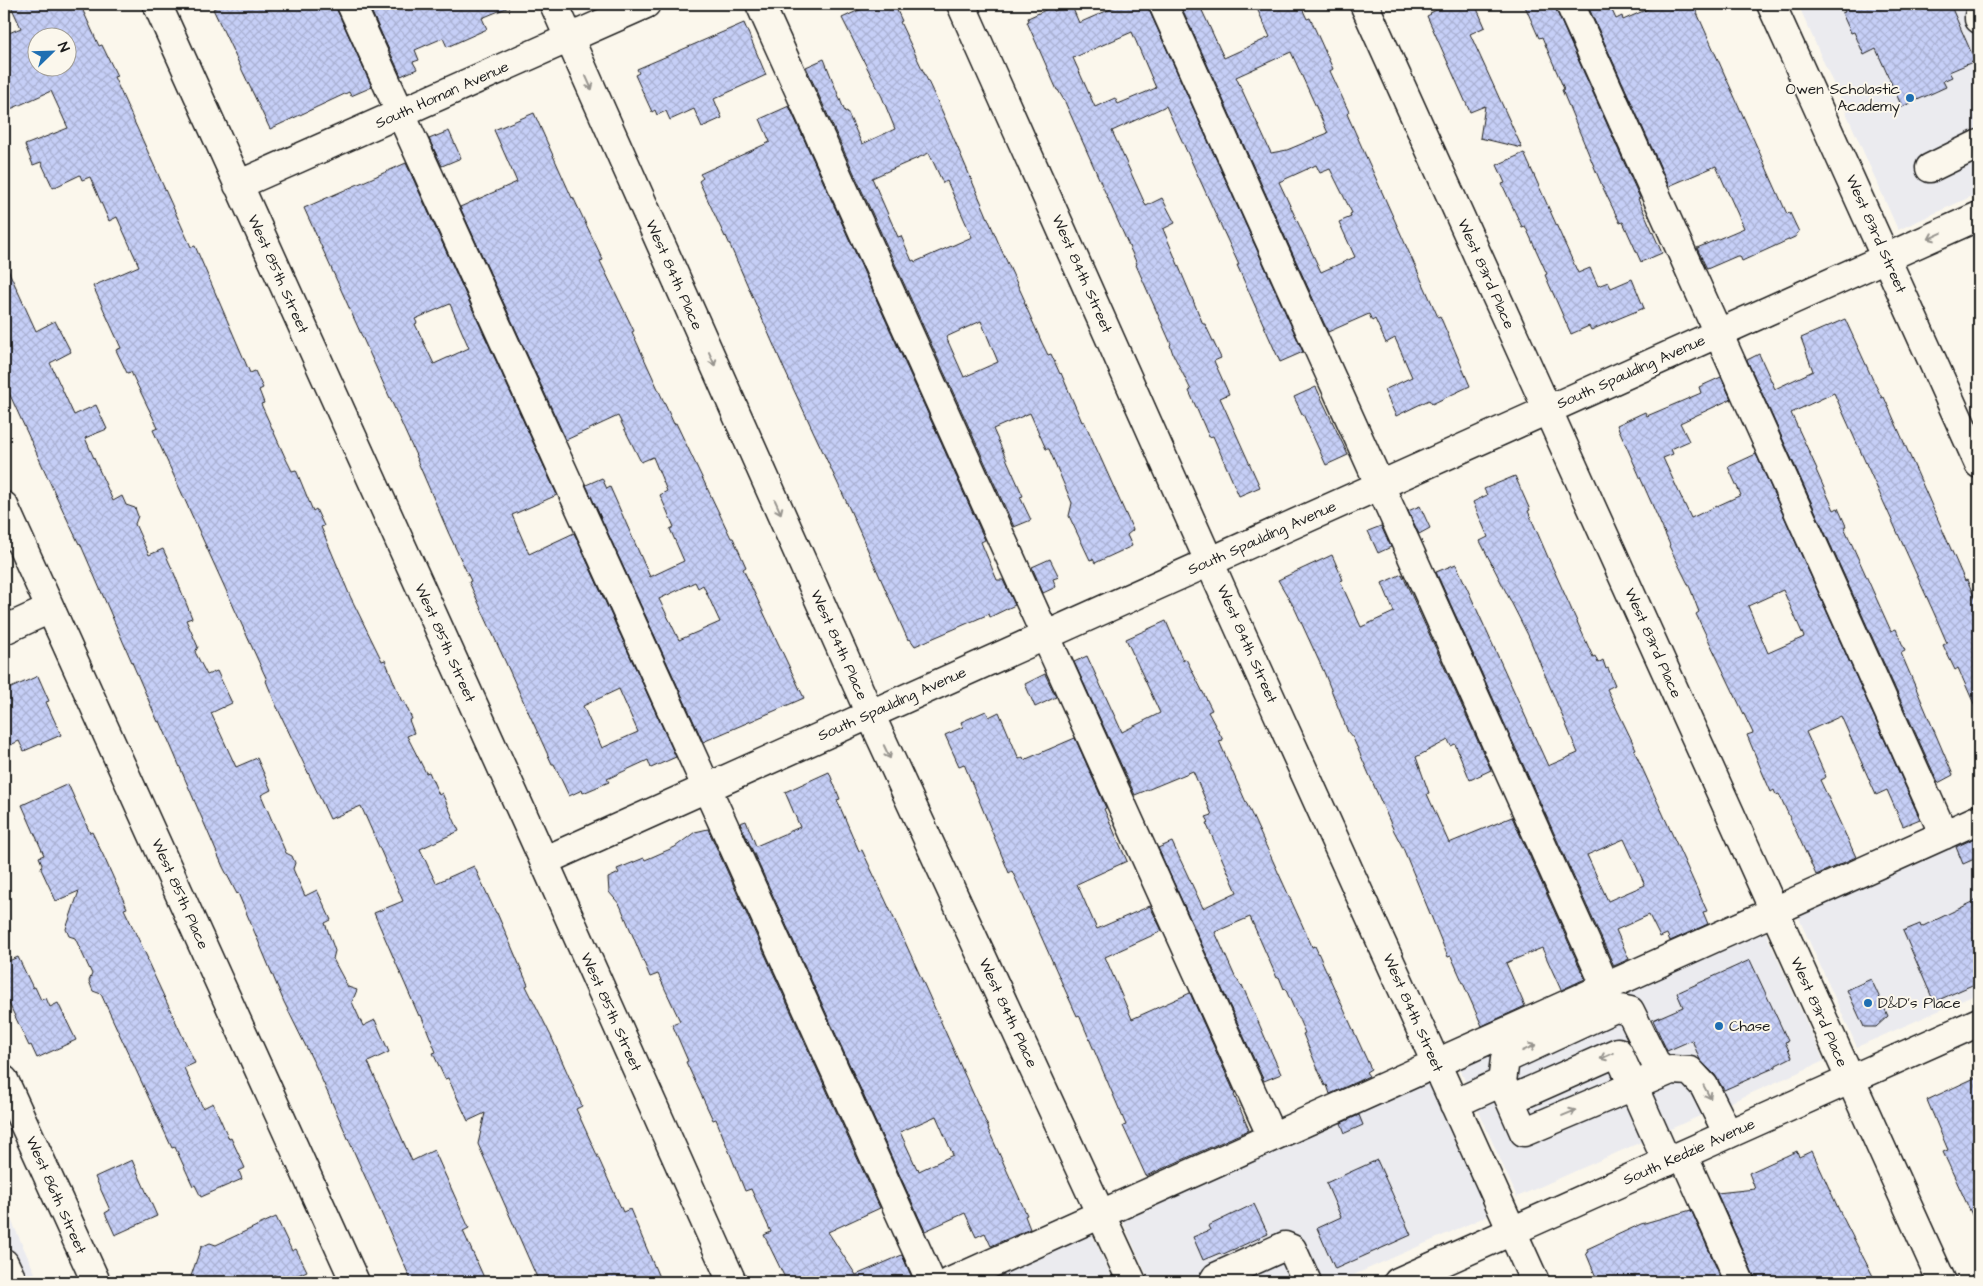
<svg xmlns="http://www.w3.org/2000/svg" width="1983" height="1286" font-family="'Architects Daughter',sans-serif">
	<style>
		.built { fill: #ebebef }
		.building { fill: url(#building-cross-hatch); stroke: #1c1c1c; fill-rule: evenodd }
		.lines { fill: none; stroke-linecap: round; stroke-linejoin: round }
		.minor-casing { stroke: #1c1c1c; stroke-width: 31 }
		.major-casing { stroke: #1c1c1c; stroke-width: 31 }
		.minor { stroke: #fbf7ec; stroke-width: 28 }
		.major { stroke: #fbf7ec; stroke-width: 28 }
		.oneway { stroke: #97948e }
		.poi-dot { fill: #1f6fb2; stroke: #fbf7ec; stroke-width: 2 }
		.labels { text-anchor: middle; dominant-baseline: central; stroke-width: 4; stroke-linejoin: round; paint-order: stroke }
		.poi-label { font-size: 15px; fill: #1c1c1c; stroke: #fbf7ec; text-anchor: start }
		.street-label { font-size: 15px; fill: #1c1c1c; stroke: #fbf7ec }
	</style>
	<defs>
		<pattern id="building-cross-hatch" width="8" height="8" patternUnits="userSpaceOnUse" patternTransform="scale(1.25)"><rect width="8" height="8" fill="#c6cff7"/><path d="M0 0l8 8M0 8l8-8" fill="none" stroke="#aab1d3"/></pattern>
	</defs>
	<rect width="100%" height="100%" fill="#fbf7ec"/>
	<filter id="ink" filterUnits="userSpaceOnUse"><feTurbulence type="fractalNoise" baseFrequency=".02" numOctaves="2"/><feDisplacementMap in="SourceGraphic" scale="10" xChannelSelector="R" yChannelSelector="G"/><feConvolveMatrix kernelMatrix="1 2 1 2 8 2 1 2 1" color-interpolation-filters="sRGB"/></filter>
	<g filter="url(#ink)">
		<path class="built" d="M1798,4H1979V193L1898,230Z
			M1979,819V993L1857,1047L1792,903Z
			M1759,918L1824,1061L1517,1197L1454,1056Z
			M1422,1070L1489,1215L1338,1282H1150L1116,1207Z
			M4,1204L39,1282H4Z
			M1086,1221L1114,1282H950Z"/>
		<path class="building" d="M10,4H80L99,46L102,45L117,76L114,77L191,247L195,246L250,373L255,371L263,388L259,390L264,403L261,404L285,457L292,471L296,470L313,511L316,509L324,526L321,527L350,596L382,661L385,660L402,702L404,701L412,719L409,720L414,733L407,736L426,773L429,772L439,795L442,793L459,831L420,849L436,883L474,866L496,913H497L528,985L526,986L551,1036L582,1106L576,1109L623,1212L630,1209L661,1282H539L478,1144L485,1113L468,1121L448,1078L445,1079L433,1053L436,1052L421,1015L419,1016L374,913L403,901L361,806L330,819L276,705L266,681L267,680L153,430L158,428L131,372L127,373L116,350L121,348L93,286L139,266L117,217L109,221L90,177L82,180L80,175L53,188L41,162L33,165L25,145L68,128L51,91L4,112V35L21,28ZM38,38H68V68H38Z
			M224,4H336L337,10L372,87L351,96L349,92L270,129L213,9Z
			M368,4H516L482,18L487,29L447,47L443,38L415,50L419,60L413,62L417,69L401,76Z
			M872,4H894L902,21L900,22L942,111L1002,251L1025,301L1024,302L1042,343L1048,355L1051,354L1060,374L1061,373L1082,422L1084,421L1133,530L1127,535L1132,546L1095,563L1093,559L1090,560L1069,516L1072,503L1049,449H1046L1030,413L993,429L1023,496L1020,497L1031,520L1014,527L806,67L824,59L845,112L847,111L862,144L895,129L882,97L842,18ZM929,153L943,183L947,181L972,237L915,262L914,260L912,261L901,236L898,237L872,178ZM981,321L998,362L964,377L946,337Z
			M1071,4L1079,23L1122,4H1148L1149,10L1303,352L1280,362L1237,265H1239L1166,106L1112,131L1146,206L1162,198L1175,223L1163,229L1203,324H1205L1221,358L1214,361L1229,394L1220,398L1260,487L1239,496L1213,436L1209,437L1189,391L1191,390L1173,354L1170,345L1171,344L1136,265L1137,264L1065,102L1058,90H1057L1027,22L1029,21L1028,18L1052,7L1054,11ZM1132,32L1156,88L1118,104L1115,98L1095,107L1073,58Z
			M1180,4H1199L1224,58L1270,37L1255,4H1300L1307,19L1310,18L1333,69L1330,71L1349,112L1347,114L1438,317L1440,316L1470,386L1432,404L1429,400L1396,416L1384,390L1412,377L1395,338L1386,343L1375,319L1372,321L1369,314L1328,332ZM1291,52L1328,133L1287,150L1271,153L1236,77ZM1316,165L1320,173L1330,169L1352,213L1350,214L1351,217L1339,222L1355,257L1321,272L1279,182Z
			M1450,4H1475L1485,27L1470,34L1522,148L1480,138L1485,106L1470,112L1427,16L1431,14L1430,13Z
			M1524,4H1555L1556,10L1640,198L1638,199L1662,253L1641,262L1623,222L1620,223L1603,188L1562,90L1564,89L1542,37L1539,38Z
			M1587,4H1609L1616,19L1622,16L1623,20L1659,4H1693L1787,214L1790,213L1799,232L1796,234L1797,236L1742,261L1740,256H1737L1707,269L1697,248L1744,228L1716,166L1669,186Z
			M1841,4H1950L1975,61L1949,72L1952,77L1943,81L1946,87L1902,107L1876,49L1864,55L1854,32L1851,33L1842,13L1845,12Z
			M744,23L766,75L714,99L722,118L702,127L694,109L670,120L666,111L657,115L655,110L652,112L635,75L639,73L637,69Z
			M789,106L985,540L981,542L997,580H1003L1015,605L990,617L989,614L915,646L910,639L908,640L846,501L785,371L726,236L725,237L699,181L703,178L700,174L770,142L760,119Z
			M534,113L572,198L573,197L603,260L600,261L634,331L632,332L674,424L676,423L731,538H733L746,567L743,569L804,698L703,742L586,485L602,478L607,489L610,487L650,577L684,561L670,529L674,527L660,495L667,491L653,457L641,462L618,416L566,440L460,207L517,182L494,130ZM695,582L698,588L703,585L720,622L679,640L659,599Z
			M449,131L461,158L442,166L429,139Z
			M1524,153L1578,273L1590,268L1598,286L1608,282L1611,288L1632,279L1644,308L1591,330L1589,326L1571,334L1545,275L1547,274L1527,230L1525,226L1522,227L1502,184L1505,183L1497,165Z
			M406,163L557,495L512,515L529,554L574,533L676,757L651,768L648,760L607,779L609,782L583,793L582,790L569,796L554,764H552L469,582L471,581L449,534L417,460H418L304,208ZM450,304L469,348L434,364L415,324L417,323L415,319ZM619,689L638,732L602,748L583,706Z
			M4,261L36,331L55,321L71,352L50,363L74,415L96,405L107,429L85,438L113,501L122,496L126,505L135,508L138,516L135,524L149,555L163,549L174,573L192,618L186,620L198,647L195,652L207,675L217,671L232,703L211,713L236,767L257,758L271,790L261,795L286,853L292,856L295,863L293,869L305,896L317,890L331,920L325,923L335,951L333,959L348,987L357,990L352,1002L363,1026L375,1020L389,1052L368,1062L412,1161L434,1150L469,1228L463,1231L486,1282H412L318,1071L284,1002L238,893L237,894L223,867L160,721L158,722L80,543L79,544L58,500L4,382Z
			M1845,319L1873,380L1882,398L1884,397L1965,581L1967,580L1979,607V715L1958,668L1955,670L1943,645L1947,643L1934,613L1834,393L1791,413L1817,469L1816,470L1834,510L1838,508L1846,526L1844,527L1891,631L1896,629L1905,651L1901,653L1953,775L1938,783L1747,360L1759,354L1775,389L1813,371L1801,338Z
			M1721,377L1731,399L1680,423L1689,441L1671,449L1673,454L1663,458L1691,518L1741,495L1728,467L1756,454L1920,819L1903,826L1887,790L1876,795L1841,716L1806,732L1826,777L1820,780L1856,857L1816,875L1779,794L1776,795L1774,790L1771,792L1763,774L1747,735L1753,733L1696,614L1699,612L1690,588L1669,546L1670,545L1617,425L1645,412L1647,416L1701,393L1699,387ZM1783,590L1804,637L1768,653L1748,606Z
			M1316,387L1348,455L1326,465L1303,414H1302L1294,397Z
			M1515,476L1530,510L1528,511L1547,555L1593,657L1595,656L1598,663L1603,660L1606,669L1608,668L1615,685L1607,689L1636,749L1634,750L1707,911L1703,912L1708,924L1670,941L1667,934L1660,937L1649,915L1616,930L1629,959L1614,966L1436,572L1456,564L1548,766L1578,753L1528,635L1480,541L1488,537L1473,502L1487,495L1484,489ZM1624,839L1645,885L1608,901L1587,855Z
			M1420,506L1430,528L1419,534L1408,511Z
			M1381,526L1391,547L1378,553L1368,531Z
			M1332,555L1343,580L1340,581L1361,627L1394,612L1382,583L1402,574L1491,770L1470,780L1455,744L1451,746L1448,740L1416,757L1429,793L1427,794L1449,843L1512,817L1585,979L1561,990L1542,948L1506,963L1525,1006L1482,1026L1451,956L1448,957L1403,848L1394,831L1353,738L1348,732L1324,672L1295,609L1278,580Z
			M1050,559L1059,577L1053,579L1056,587L1043,593L1032,567Z
			M1166,621L1183,661L1186,659L1212,710L1208,712L1223,740L1219,741L1245,800L1311,944L1312,947L1315,946L1371,1069L1366,1072L1369,1076L1330,1094L1327,1085L1325,1086L1303,1034L1305,1033L1285,988L1284,989L1279,977L1277,978L1250,917L1215,932L1236,979H1237L1241,986L1242,985L1281,1074L1264,1081L1158,848L1172,842L1203,908L1237,892L1206,823L1209,822L1206,817L1212,815L1193,771L1135,795L1074,662L1087,656L1122,732L1160,713L1126,639Z
			M1045,674L1056,697L1035,707L1025,684Z
			M38,676L49,701L46,702L61,735L24,751L19,741L4,748V691Z
			M986,711L989,717L999,712L1019,759L1023,757L1024,760L1075,738L1106,808L1104,809L1127,861L1077,884L1096,927L1097,929L1150,906L1162,931L1105,957L1132,1019L1190,993L1235,1094L1234,1095L1249,1130L1146,1176L1123,1126L1126,1125L1079,1015L1077,1016L1066,992L1012,871L1009,873L964,764L959,766L945,735L963,727L961,722Z
			M829,772L840,799L837,800L859,851L862,850L905,942L989,1129H988L1027,1215L1025,1216L1030,1229L991,1246L985,1233L976,1237L965,1213L925,1231L740,823L746,821L756,846L800,827L785,792ZM936,1116L953,1155L919,1171L918,1168L917,1169L900,1132Z
			M68,784L90,833L92,832L104,857L127,908L124,909L148,959L147,960L195,1063L184,1068L203,1108L213,1103L229,1139L231,1138L245,1168L239,1171L242,1179L201,1197L195,1185L193,1186L175,1147L172,1148L106,1005L101,994L93,991L89,981L92,974L75,938L69,936L66,929L79,891L56,901L41,869L42,864L39,857L44,855L22,805Z
			M708,829L880,1208L828,1232L856,1275L902,1255L914,1282H787L764,1235L771,1232L751,1189L745,1191L716,1119L713,1120L686,1062L688,1061L672,1024L680,1021L658,974L650,977L620,905L609,892L608,878L619,873L617,869L644,858L645,860L675,847L695,832Z
			M1979,836V857L1963,864L1956,847Z
			M1979,899V982L1934,1002L1903,931L1920,924L1921,927Z
			M18,957L33,988L35,987L41,1000L46,998L50,1007L58,1003L76,1040L37,1058L31,1045L29,1046L4,993V963Z
			M1750,960L1788,1041L1785,1042L1792,1057L1776,1065V1067L1724,1090L1715,1075L1700,1060L1692,1040L1667,1051L1653,1020L1683,1007L1677,993Z
			M1871,979L1888,1016L1876,1027H1864L1847,990Z
			M1979,1076V1230L1943,1152L1948,1150L1927,1100Z
			M1359,1115L1363,1125L1345,1133L1341,1123Z
			M1797,1151L1799,1157L1812,1151L1839,1210L1876,1282H1755L1754,1276L1717,1193L1755,1189L1749,1173Z
			M132,1160L157,1216L115,1235L105,1213L110,1210L95,1177Z
			M1377,1160L1411,1235L1335,1269L1317,1228L1341,1217L1326,1183Z
			M1254,1204L1268,1234L1221,1255L1220,1253L1203,1260L1193,1237L1210,1230L1208,1226Z
			M1691,1210L1721,1278L1712,1282H1598L1586,1253L1588,1252L1587,1249L1641,1224Z
			M276,1217L292,1251L296,1249L307,1271L282,1282H279L275,1275L261,1282H189L201,1247L210,1243L216,1245Z"/>
		<g class="lines">
			<g class="minor-casing">
				<path id="minor" d="M157,4L544,861L732,1282
					M351,4L931,1282
					M554,4L870,714L1132,1282
					M760,4L1272,1137
					M961,4L1221,588L1535,1282
					M1163,4L1606,987
					M1364,4L1942,1282
					M1570,4L1944,835
					M1771,4L1979,464
					M1979,16V19
					M1930,168L1979,144
					M238,185L646,4
					M4,506L355,1282
					M4,630L50,609
					M544,861L1979,216
					M4,1080L96,1282
					M1502,1082L1505,1059L1615,1008L1630,1011L1661,1074
					M1510,1100L1618,1052L1667,1162
					M1454,1104L1502,1082L1524,1132L1671,1070L1690,1071L1704,1086L1728,1134
					M1683,1155L1740,1282
					M4,1263L13,1282
					M950,1282L1979,819
					M1213,1282L1216,1277L1285,1246L1292,1249L1307,1282"/>
			</g>
			<g class="major-casing">
				<path id="major" d="M1398,1282L1979,1022"/>
			</g>
			<use href="#minor" class="minor"/>
			<use href="#major" class="major"/>
		</g>
		<defs><path id="oneway-shaft" d="M-6 0H5M1.5-3L5.5 0L1.5 3" fill="none" stroke-width="1.6" stroke-linecap="round" stroke-linejoin="round" transform="scale(1.25)"/></defs>
		<g class="oneway">
			<use href="#oneway-shaft" transform="translate(589 83) rotate(66)"/>
			<use href="#oneway-shaft" transform="translate(1935 236) rotate(156)"/>
			<use href="#oneway-shaft" transform="translate(712 359) rotate(66)"/>
			<use href="#oneway-shaft" transform="translate(778 507) rotate(66)"/>
			<use href="#oneway-shaft" transform="translate(887 752) rotate(65)"/>
			<use href="#oneway-shaft" transform="translate(1529 1048) rotate(-25)"/>
			<use href="#oneway-shaft" transform="translate(1607 1056) rotate(156)"/>
			<use href="#oneway-shaft" transform="translate(1707 1092) rotate(62)"/>
			<use href="#oneway-shaft" transform="translate(1569 1113) rotate(-23)"/>
		</g>
	</g>
	<g class="poi-dot">
		<circle cx="1910" cy="98" r="5"/>
		<circle cx="1868" cy="1003" r="5"/>
		<circle cx="1719" cy="1026" r="5"/>
	</g>
	<g class="labels">
		<g class="poi-label">
			<text x="1900" y="89" text-anchor="end">Owen Scholastic<tspan x="1900" dy="17">Academy</tspan></text>
			<text x="1878" y="1003">D&amp;D’s Place</text>
			<text x="1729" y="1026">Chase</text>
		</g>
		<g class="street-label">
			<text transform="translate(442 95) rotate(-24)">South Homan Avenue</text>
			<text transform="translate(1876 234) rotate(66)">West 83rd Street</text>
			<text transform="translate(278 274) rotate(66)">West 85th Street</text>
			<text transform="translate(1082 274) rotate(66)">West 84th Street</text>
			<text transform="translate(1486 274) rotate(66)">West 83rd Place</text>
			<text transform="translate(674 275) rotate(66)">West 84th Place</text>
			<text transform="translate(1631 372) rotate(-24)">South Spaulding Avenue</text>
			<text transform="translate(1262 538) rotate(-24)">South Spaulding Avenue</text>
			<text transform="translate(445 643) rotate(66)">West 85th Street</text>
			<text transform="translate(1653 643) rotate(66)">West 83rd Place</text>
			<text transform="translate(1247 644) rotate(66)">West 84th Street</text>
			<text transform="translate(839 645) rotate(66)">West 84th Place</text>
			<text transform="translate(892 704) rotate(-24)">South Spaulding Avenue</text>
			<text transform="translate(180 894) rotate(66)">West 85th Place</text>
			<text transform="translate(611 1012) rotate(66)">West 85th Street</text>
			<text transform="translate(1819 1012) rotate(66)">West 83rd Place</text>
			<text transform="translate(1008 1013) rotate(65)">West 84th Place</text>
			<text transform="translate(1413 1013) rotate(66)">West 84th Street</text>
			<text transform="translate(1689 1152) rotate(-24)">South Kedzie Avenue</text>
			<text transform="translate(56 1195) rotate(66)">West 86th Street</text>
		</g>
	</g>
	<rect width="1983" height="1286" fill="none" stroke="#fbf7ec" stroke-width="20"/>
	<rect x="10" y="10" width="1963" height="1266" fill="none" stroke="#1c1c1c" stroke-width="2" filter="url(#ink)"/>
	<g transform="translate(52 52) rotate(67)"><circle r="24" fill="#fbf7ec" stroke="#a29f99"/>
	<path d="M0-4L9 19L0 12L-9 19Z" fill="#1f6fb2"/>
	<text y="-8" font-size="14" font-weight="bold" text-anchor="middle" fill="#1c1c1c">N</text>
	</g>
</svg>
